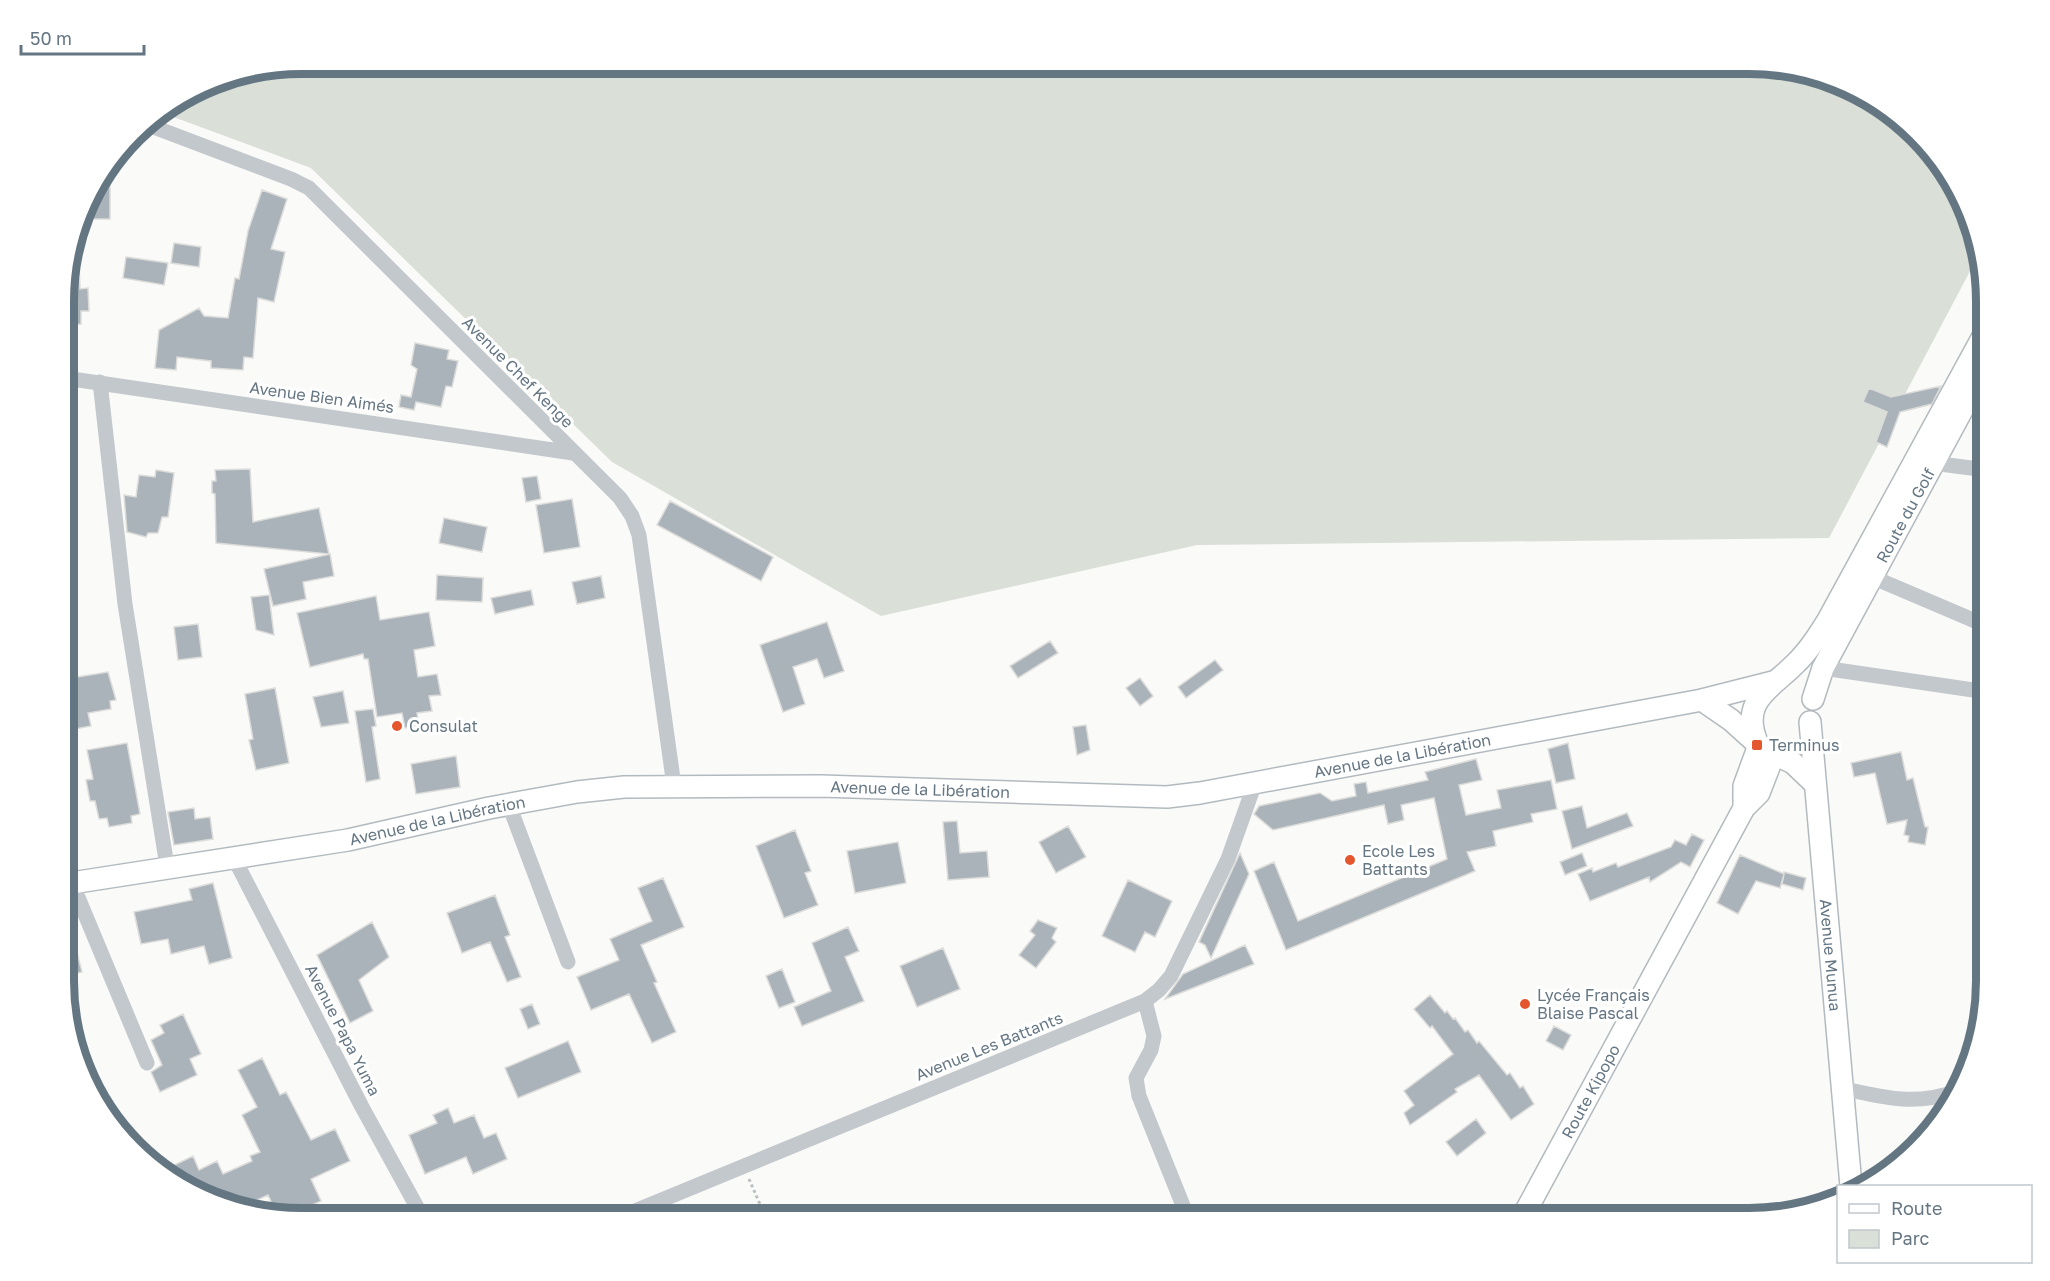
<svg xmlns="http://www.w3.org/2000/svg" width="2050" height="1281" font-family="'Golos Text',sans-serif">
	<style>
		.green { fill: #dadfd7 }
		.building { fill: #aab3b9; stroke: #dcdcda; stroke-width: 1.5 }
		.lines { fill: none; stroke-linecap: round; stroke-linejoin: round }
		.secondary-casing { stroke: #b3babf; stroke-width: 24 }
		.path { stroke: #bbbfc2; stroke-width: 3; stroke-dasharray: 3 3; stroke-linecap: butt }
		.street { stroke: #c3c8cc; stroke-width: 15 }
		.secondary { stroke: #fff; stroke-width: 21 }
		.poi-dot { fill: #e4572e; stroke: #fff; stroke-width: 2 }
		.labels { text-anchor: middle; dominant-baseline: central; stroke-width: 6; stroke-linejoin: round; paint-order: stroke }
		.street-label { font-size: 16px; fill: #657683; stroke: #fff }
		.poi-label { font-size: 16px; fill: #657683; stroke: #fff; text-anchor: start }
		.rim { fill: none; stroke: #657683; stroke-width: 8 }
	</style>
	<rect width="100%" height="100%" fill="#fafaf8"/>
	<path class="green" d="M300,63H1750L1811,71L1881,103L1955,181L1978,256L1829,538L1197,545L881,616L612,462L311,168L160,112L210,81Z"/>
	<path class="building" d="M97,183H110V219H80L88,195Z
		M262,190L287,199L271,249L285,252L274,302L258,298L253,358L244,357L243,370L211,368V361L177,357L176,370L155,368L159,330L199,308L204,316L228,318L235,278L239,279L248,231Z
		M174,243L201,247L199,267L171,263Z
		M126,257L168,263L164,285L123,278Z
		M79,264L80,289L88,288L89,311H81V324L65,325V270L67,265Z
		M415,343L449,350L447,359L458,361L452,387L446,386L441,407L416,402L414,410L399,407L401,395L411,397L417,369L411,365Z
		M1941,386L1932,404L1900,412L1887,447L1876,442L1887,412L1863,402L1869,388L1891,397Z
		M250,469L253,522L319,508L329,554L216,543L215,494L212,493V481H216L215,470Z
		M156,470L174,473L168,517H162L158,533H148L146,537L127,532L124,495L136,497L139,475L155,477Z
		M537,476L541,499L526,502L522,478Z
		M572,499L580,547L544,553L536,505Z
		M670,501L773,557L761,581L657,525Z
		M444,518L487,527L482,552L439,543Z
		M330,554L334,576L303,582L306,599L273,606L264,569Z
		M437,575L483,578L482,602L436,600Z
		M601,576L605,598L577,604L572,582Z
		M531,590L534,605L495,614L491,598Z
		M269,595L274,635L256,630L251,597Z
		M376,596L380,620L429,612L435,646L414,650L418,677L437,674L441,695L429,696L432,711L417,713L419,726L405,728L402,713L377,717L368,659H364L363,654L310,667L297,613Z
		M827,622L844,671L824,678L817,659L793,667L805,704L783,712L760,645Z
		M198,624L202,657L178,660L174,627Z
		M1050,641L1058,653L1018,678L1010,666Z
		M1215,660L1223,670L1186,698L1178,687Z
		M108,672L116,700L110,701L111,709L88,713L91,726L70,730L67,717H65V679Z
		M1140,678L1153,696L1140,706L1126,688Z
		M275,688L289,763L256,770L249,740L253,739L245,694Z
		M343,691L349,723L321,727L313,697Z
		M373,709L376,726L372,727L380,779L366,782L355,711Z
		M1086,725L1090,750L1077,755L1073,727Z
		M127,743L140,814L131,816L132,823L109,827L107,818L99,819L95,801H90L86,780L93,779L87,750Z
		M1568,743L1575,779L1556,783L1548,749Z
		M1901,752L1907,780L1913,778L1925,827H1928L1925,845L1908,842L1909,836L1904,835L1907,820L1887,824L1875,773L1854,777L1851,763Z
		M456,756L460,787L416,794L411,764Z
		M1476,759L1482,780L1459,785L1466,815L1501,808L1497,790L1551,780L1557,809L1531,814L1533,822L1493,831L1496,846L1467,852L1475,871L1286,950L1254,871L1274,862L1298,921L1447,859L1434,798L1401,805L1404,820L1388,824L1384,805L1273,830L1254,814L1259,806L1320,793L1332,801L1356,796L1354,784L1366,782L1368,793L1428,780L1425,772Z
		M1582,806L1587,828L1627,813L1633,826L1572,849L1562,811Z
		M194,808L195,819L210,817L213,839L174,845L168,812Z
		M957,821L960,853L987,851L989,877L948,880L943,822Z
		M1068,826L1086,857L1056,873L1039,842Z
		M795,830L811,871L805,873L818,905L784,918L756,846Z
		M1692,834L1704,840L1690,867L1681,862L1650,882L1649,877L1590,901L1578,874L1592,868L1593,872L1616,863L1618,867L1671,847L1675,840L1686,845Z
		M898,842L906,883L855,893L847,851Z
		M1240,853L1249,874L1211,958L1205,945L1199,942Z
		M1582,853L1587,866L1565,875L1560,862Z
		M1740,855L1784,874V872L1806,878L1803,890L1782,884L1784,874L1780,888L1756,881L1738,914L1717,903Z
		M663,878L684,927L641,945L657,982L654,983L676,1032L652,1043L629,994L591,1010L577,977L619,960L610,939L652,921L638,888Z
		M1128,880L1172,901L1155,937L1145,932L1135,952L1102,936Z
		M213,883L232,958L209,964L204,946L171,954L168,939L141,944L134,912L192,900L189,889Z
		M495,895L510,935L505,937L521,977L507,982L490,942L462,953L447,913Z
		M1038,920L1057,928L1052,938L1056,942L1036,968L1019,955L1035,935L1030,931Z
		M372,922L389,957L359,980L373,1011L350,1023L317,955Z
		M65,925H70L82,972L65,976Z
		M848,927L859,951L845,957L864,1001L802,1026L794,1007L831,991L812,943Z
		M1245,945L1254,964L1165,999L1183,974Z
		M943,948L960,989L917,1007L900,966Z
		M782,969L795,1002L779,1008L766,976Z
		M1430,995L1445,1013L1447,1011L1453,1019L1455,1018L1465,1032L1468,1030L1477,1043L1479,1041L1507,1075L1510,1073L1520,1088L1523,1086L1534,1104L1511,1120L1479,1075L1455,1089L1457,1092L1410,1125L1404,1113L1414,1105L1404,1091L1453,1054L1432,1026L1430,1028L1414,1009Z
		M532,1004L540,1024L528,1029L520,1009Z
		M183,1014L201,1054L190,1059L197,1075L160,1092L151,1072L162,1065L151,1040L164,1033L160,1025Z
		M1554,1026L1571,1035L1563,1050L1546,1041Z
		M568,1041L581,1072L518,1098L505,1068Z
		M262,1058L280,1095L286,1092L311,1140L335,1129L350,1161L311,1179L321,1201L288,1216L277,1215L268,1195L237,1209L169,1178L162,1171L193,1156L199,1170L217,1161L223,1174L252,1161L250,1156L260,1152L242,1115L257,1107L238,1070Z
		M448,1108L454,1123L474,1115L484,1138L496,1133L507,1159L473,1174L466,1157L425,1174L409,1135L437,1123L433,1115Z
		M1476,1119L1486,1133L1457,1156L1446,1142Z"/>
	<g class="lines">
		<g class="secondary-casing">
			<g id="secondary">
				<path id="s1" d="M1813,699L1823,668L1987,364"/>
				<path d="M1702,700L1731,720L1762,748L1793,763L1814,783"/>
				<path id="s2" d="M1810,722L1851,1186"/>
				<path d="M1757,742C1740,701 1770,689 1794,665C1808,652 1818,636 1828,620L1987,329"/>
				<path d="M1744,808V786L1759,745"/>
				<path id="s3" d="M65,884L348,840L489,808L577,792L624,787L821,786L1167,797L1200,793L1702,700L1773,682"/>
				<path id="s4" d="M1522,1218L1744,808L1759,793L1774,754"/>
			</g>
		</g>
		<path class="path" d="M749,1179L766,1218"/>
		<path class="street" d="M143,123L291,179L309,188L620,498L632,516L639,535L674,786
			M65,378L573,453
			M100,382L125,604L167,866
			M1924,462L1987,470
			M1872,577L1987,626
			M1823,668L1987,692
			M509,805L568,962
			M234,858L362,1107L423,1218
			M72,883L147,1063
			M1145,1001L1154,1036L1151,1050L1136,1078L1139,1096L1188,1218
			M1841,1088C1885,1098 1914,1106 1958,1091
			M618,1218L1145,1001L1159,990L1171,976L1228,859L1255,783"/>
		<use href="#secondary" class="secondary"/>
	</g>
	<g class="poi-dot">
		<circle cx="397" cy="726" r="6"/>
		<rect x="1751" y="739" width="12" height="12" rx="3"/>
		<circle cx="1350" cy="860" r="6"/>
		<circle cx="1525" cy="1004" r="6"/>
	</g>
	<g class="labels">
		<g class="street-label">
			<text transform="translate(518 372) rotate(45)">Avenue Chef Kenge</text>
			<text transform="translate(322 397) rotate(8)">Avenue Bien Aimés</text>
			<text stroke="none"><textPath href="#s1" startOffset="206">Route du Golf</textPath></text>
			<text stroke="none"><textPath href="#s3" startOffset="1350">Avenue de la Libération</textPath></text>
			<text stroke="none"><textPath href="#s3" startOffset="864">Avenue de la Libération</textPath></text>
			<text stroke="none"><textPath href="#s3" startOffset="378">Avenue de la Libération</textPath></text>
			<text stroke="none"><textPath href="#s2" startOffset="234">Avenue Munua</textPath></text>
			<text transform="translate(343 1030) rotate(63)">Avenue Papa Yuma</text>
			<text transform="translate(989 1046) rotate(-22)">Avenue Les Battants</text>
			<text stroke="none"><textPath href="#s4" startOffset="144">Route Kipopo</textPath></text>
		</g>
		<g class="poi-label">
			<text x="409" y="726">Consulat</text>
			<text x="1769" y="745">Terminus</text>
			<text x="1362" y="851">Ecole Les<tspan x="1362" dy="18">Battants</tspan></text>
			<text x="1537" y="995">Lycée Français<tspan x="1537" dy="18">Blaise Pascal</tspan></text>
		</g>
	</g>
	<path d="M0 0H2050V1281H0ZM301 74H1749A227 227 0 0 1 1976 301V981A227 227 0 0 1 1749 1208H301A227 227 0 0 1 74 981V301A227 227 0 0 1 301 74Z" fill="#fff" fill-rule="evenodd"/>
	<path class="rim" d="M301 74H1749A227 227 0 0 1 1976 301V981A227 227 0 0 1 1749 1208H301A227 227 0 0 1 74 981V301A227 227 0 0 1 301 74Z"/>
	<rect x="1837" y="1185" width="195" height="78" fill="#ffffff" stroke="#c1c8cd" stroke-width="1.5"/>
	<rect x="1849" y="1204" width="30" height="9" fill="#ffffff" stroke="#c1c8cd" stroke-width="1.5"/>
	<text x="1891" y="1215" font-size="18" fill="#657683">Route</text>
	<rect x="1849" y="1230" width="30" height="18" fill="#dadfd7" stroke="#c1c8cd" stroke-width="1.5"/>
	<text x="1891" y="1245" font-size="18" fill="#657683">Parc</text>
	<path d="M21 45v9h123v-9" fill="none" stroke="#657683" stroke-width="3"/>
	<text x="30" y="45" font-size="18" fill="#657683" stroke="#ffffff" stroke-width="4.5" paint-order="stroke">50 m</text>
</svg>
